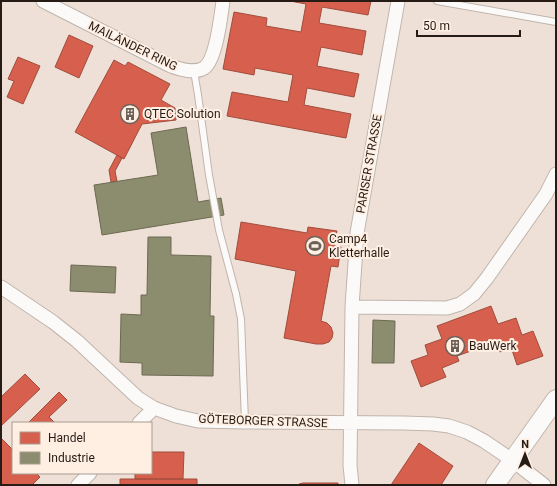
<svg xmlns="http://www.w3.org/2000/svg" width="557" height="486" font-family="Roboto,sans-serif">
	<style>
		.shops { fill: #d6604d; stroke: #a14c3c }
		.industry { fill: #8c8c6e; stroke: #6d6a53 }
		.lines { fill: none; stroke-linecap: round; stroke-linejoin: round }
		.lane-casing { stroke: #bfb5ad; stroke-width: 8 }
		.street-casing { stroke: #bfb5ad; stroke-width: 15 }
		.secondary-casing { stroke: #bfb5ad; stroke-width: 20 }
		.lane { stroke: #fcfaf9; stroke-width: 6 }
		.street { stroke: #fcfaf9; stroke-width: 13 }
		.secondary { stroke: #fcfaf9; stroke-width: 18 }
		.labels { text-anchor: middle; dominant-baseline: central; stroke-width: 4; stroke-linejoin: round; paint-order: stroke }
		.street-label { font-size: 12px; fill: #261c15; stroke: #ffefe3 }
		.poi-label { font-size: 12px; fill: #261c15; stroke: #ffefe3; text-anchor: start }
	</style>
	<rect width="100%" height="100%" fill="#eee0d6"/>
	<path class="shops" d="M290,1H371L368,15L322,7L319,23L366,31L362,55L321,47L317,66L359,74L354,97L307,88L304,105L351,114L346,138L227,116L232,92L288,102L293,75L255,68L254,75L223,69L234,12L267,18L266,26L301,32L306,4Z
		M69,35L93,46L79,78L55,67Z
		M18,57L40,66L23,104L7,97L14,81L8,79Z
		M114,60L125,66L128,62L170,84L161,100L175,108L176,120L142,124L124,159L75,132Z
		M117,155L122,158L115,171L117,181L111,182L109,170Z
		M241,222L307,233L308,227L337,231L334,246L341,247L338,267L331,266L321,321L327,323L331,327L333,333L332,338L329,342L323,344H316L284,338L296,271L235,259Z
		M491,306L498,324L516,318L522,335L533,331L543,356L517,365L511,347L500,352L496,342L457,356L459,361L442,368L446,377L421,387L411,361L428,355L425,345L442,339L437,326Z
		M25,374L40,389L1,426V397Z
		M59,392L67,400L49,417L55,423H28Z
		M1,438L13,450V473H36L40,477L32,485H1Z
		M419,443L453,466L441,485H391Z
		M151,452H184L183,479H135V473H151Z
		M120,479H197V485H120Z
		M303,483H338V485H299V484Z"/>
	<path class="industry" d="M186,127L198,202L221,198L224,215L102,235L94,185L158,175L151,133Z
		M148,237H171V255L211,256L210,316H214L213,376L142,375V363L120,362L121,314L141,315V295H147Z
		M71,265L116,267L115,293L70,291Z
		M373,320L395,321L394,363H372Z"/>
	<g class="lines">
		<g class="lane-casing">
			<path id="lane" d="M437,1L556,22
				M194,71L198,95L209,175L219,230L236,294L241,319L245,422"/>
		</g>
		<g class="street-casing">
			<path id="street" d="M43,1L171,66C180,69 194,74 204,68C216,60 221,16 223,1
				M1,287L53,322L77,341L138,398L154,408L176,416L198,421L245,422L404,423L433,424L449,426L467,432L484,441L512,460L544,485
				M352,307L447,308L460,304L474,294L487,278L546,194L556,174
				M139,423L154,408
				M78,485L90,473
				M352,485L350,465L352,307L357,233L398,1"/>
		</g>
		<g class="secondary-casing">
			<path id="secondary" d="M495,485L556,399"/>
		</g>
		<use href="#lane" class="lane"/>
		<use href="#street" class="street"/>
		<use href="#secondary" class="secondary"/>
	</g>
	<defs>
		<g id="building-ring" transform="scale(1)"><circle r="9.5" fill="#ffefe3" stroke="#6c6159" stroke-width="1.5"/><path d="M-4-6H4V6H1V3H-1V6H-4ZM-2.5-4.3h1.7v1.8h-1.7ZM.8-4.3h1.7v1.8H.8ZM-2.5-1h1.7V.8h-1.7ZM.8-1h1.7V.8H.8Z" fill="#6c6159"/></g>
		<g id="stadium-ring" transform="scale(1)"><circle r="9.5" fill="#ffefe3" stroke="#6c6159" stroke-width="1.5"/><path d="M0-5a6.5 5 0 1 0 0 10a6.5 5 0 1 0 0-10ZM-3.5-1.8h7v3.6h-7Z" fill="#6c6159"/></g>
	</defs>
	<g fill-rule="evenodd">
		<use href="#building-ring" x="130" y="114"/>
		<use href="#stadium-ring" x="315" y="246"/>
		<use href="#building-ring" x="455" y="346"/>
	</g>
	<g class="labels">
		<g class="street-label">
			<text transform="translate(133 46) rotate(26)">MAILÄNDER RING</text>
			<text transform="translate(369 164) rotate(-80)">PARISER STRASSE</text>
			<text transform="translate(263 421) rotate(2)">GÖTEBORGER STRASSE</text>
		</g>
		<g class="poi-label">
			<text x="144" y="114">QTEC Solution</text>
			<text x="329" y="239">Camp4<tspan x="329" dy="14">Kletterhalle</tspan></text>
			<text x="469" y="346">BauWerk</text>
		</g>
	</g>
	<rect width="557" height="486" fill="none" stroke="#261c15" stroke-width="4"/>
	<rect x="12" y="422" width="140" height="52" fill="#ffefe3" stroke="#a89b91"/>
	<rect x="20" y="432" width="20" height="12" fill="#d6604d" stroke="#a89b91"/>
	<text x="48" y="442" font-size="12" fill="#261c15">Handel</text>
	<rect x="20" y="452" width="20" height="12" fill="#8c8c6e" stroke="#a89b91"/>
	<text x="48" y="462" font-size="12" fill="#261c15">Industrie</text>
	<g transform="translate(525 454)" stroke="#ffefe3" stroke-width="3" paint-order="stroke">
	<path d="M0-3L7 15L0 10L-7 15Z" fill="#261c15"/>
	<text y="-6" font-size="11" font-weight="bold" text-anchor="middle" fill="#261c15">N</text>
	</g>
	<path d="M417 30v6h103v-6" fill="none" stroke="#261c15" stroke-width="2"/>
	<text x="423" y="30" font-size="12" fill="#261c15" stroke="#ffefe3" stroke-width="3" paint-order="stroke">50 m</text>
</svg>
